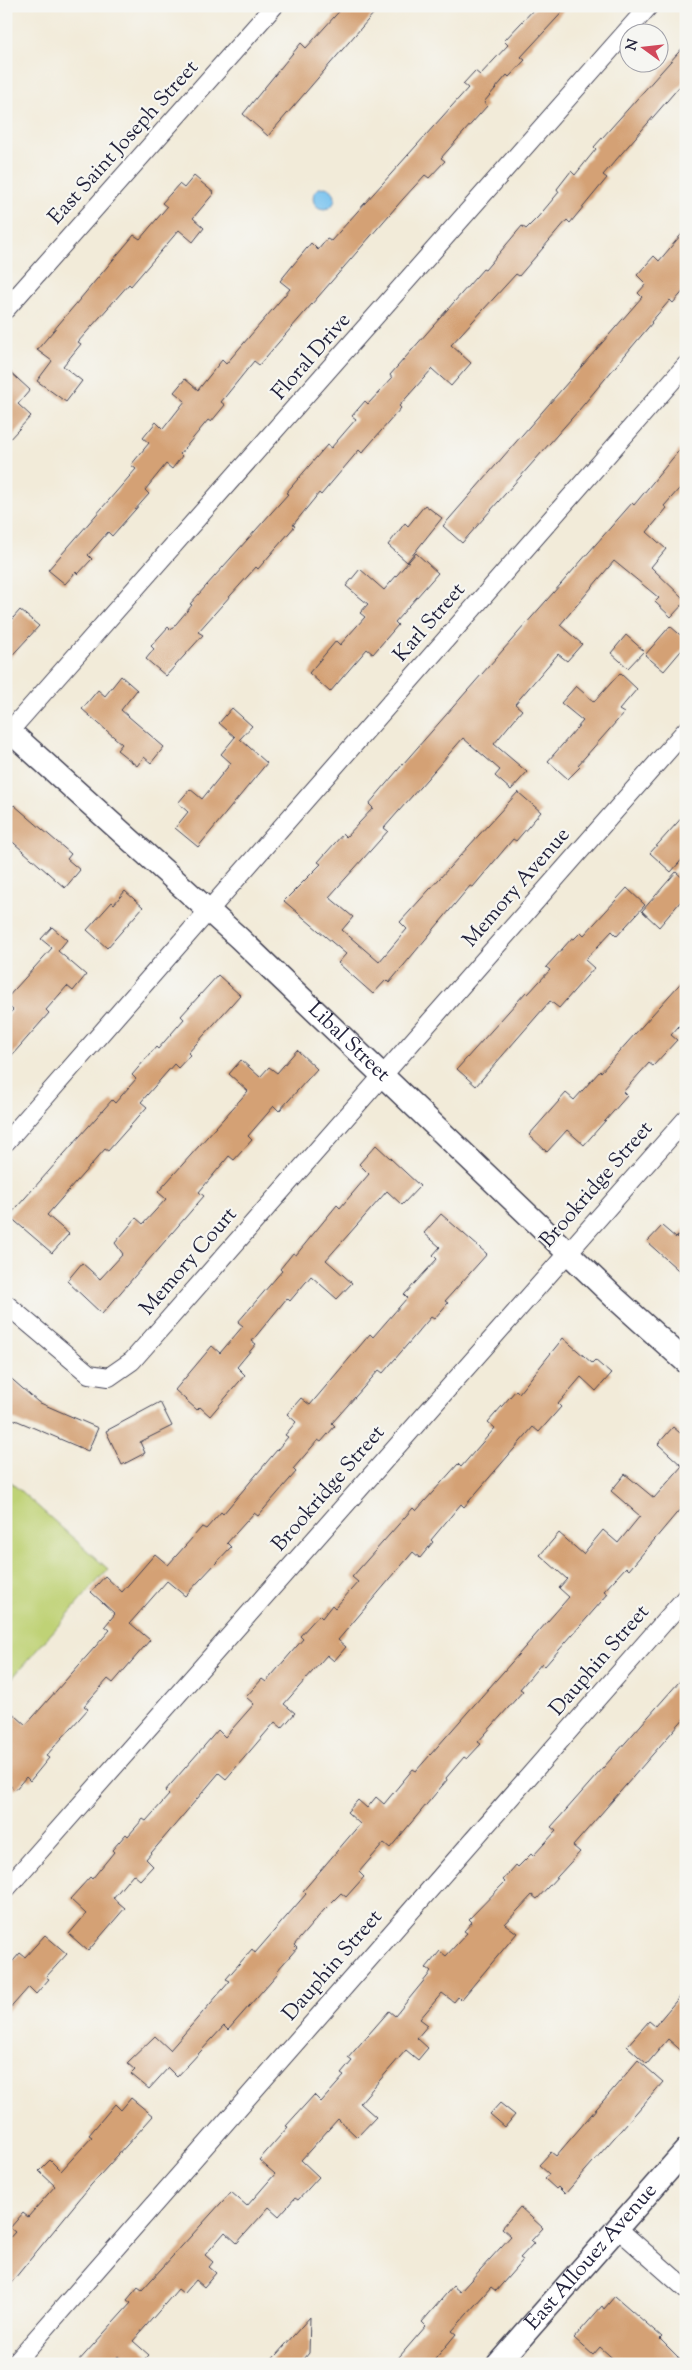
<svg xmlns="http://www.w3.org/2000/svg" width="692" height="2370" font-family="'Sorts Mill Goudy',serif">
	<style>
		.green { fill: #bfd276; stroke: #707a58 }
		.water { fill: #75c1ef; stroke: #4c7295 }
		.building { fill: #d4a174 }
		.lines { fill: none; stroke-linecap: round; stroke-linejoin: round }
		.minor-casing { stroke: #414053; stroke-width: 20 }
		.tertiary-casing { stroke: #414053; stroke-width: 25 }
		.minor { stroke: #fff; stroke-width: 18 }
		.tertiary { stroke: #fff; stroke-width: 22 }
		.labels { text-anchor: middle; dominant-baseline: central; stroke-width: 4.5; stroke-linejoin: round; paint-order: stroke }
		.street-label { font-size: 21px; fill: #22223b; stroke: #f6f6f2 }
	</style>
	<rect width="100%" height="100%" fill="#f6f6f2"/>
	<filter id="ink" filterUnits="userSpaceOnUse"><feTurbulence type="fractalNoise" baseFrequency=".02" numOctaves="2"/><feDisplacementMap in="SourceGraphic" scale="10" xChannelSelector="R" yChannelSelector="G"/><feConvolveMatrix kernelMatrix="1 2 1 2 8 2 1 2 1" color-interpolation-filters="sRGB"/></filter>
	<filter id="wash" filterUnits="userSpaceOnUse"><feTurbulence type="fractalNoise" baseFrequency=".0096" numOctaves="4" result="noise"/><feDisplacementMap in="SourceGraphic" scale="20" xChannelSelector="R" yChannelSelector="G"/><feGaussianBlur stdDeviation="1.12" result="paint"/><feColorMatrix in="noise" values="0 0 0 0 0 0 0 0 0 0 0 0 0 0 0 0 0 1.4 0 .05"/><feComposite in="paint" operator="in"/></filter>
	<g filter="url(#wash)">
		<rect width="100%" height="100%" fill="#f2ebd9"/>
		<path class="green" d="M6,1478L108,1569L6,1685Z"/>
		<path class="water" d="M313 198a11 11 0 1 1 22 0a11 11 0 1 1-22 0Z"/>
		<g id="blocks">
			<path class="building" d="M344,6H380L268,136L243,114L301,43L306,48Z
				M537,6H568L521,57L525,60L509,77L507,75L484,102L487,106L441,158L445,161L429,178L425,175L403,199L259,365L254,361L221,402L225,405L211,422L208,420L180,454L182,456L172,469L166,464L145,490L149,494L112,536L108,532L88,555L92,559L78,574L76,572L65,584L48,570L136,469L131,465L149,443L143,438L156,422L163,429L185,401L174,392L185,379L198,390L222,360L226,364L290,289L280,281L311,243L318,250L327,239L331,241L468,88L463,84L475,71L480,75L508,45L504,41Z
				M686,44V79L603,175L607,178L570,223L567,220L519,276L516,274L451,345L471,363L451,386L432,369L399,406L401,408L362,453L359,450L321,495L319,493L293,525L295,526L258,569L256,567L198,632L203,635L166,676L146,659L154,649L151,646L168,627L171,630L192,605L190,604L288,494L286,493L327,445L331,448L356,419L352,416L365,401L368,404L392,378L390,375L483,269L485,270L522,226L526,229L538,217L559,192L557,189L571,171L575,175L596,149L594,147Z
				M194,176L214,193L193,218L204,228L193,242L179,230L131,286L129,284L78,342L81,344L63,366L82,381L66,402L37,381L52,361L37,350L134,235L140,239L167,207L162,203L179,184L184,188Z
				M686,229V288L673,303L670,300L651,322L652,323L579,410L462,543L443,526L642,297L638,293L646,284L637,275L654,256L659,261Z
				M6,368L30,390L18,404L31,416L6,443Z
				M686,442V481L664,506L667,508L647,532L666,549L651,567L686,601L671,617L655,602L659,598L614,561L560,625L582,644L567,661L558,654L515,704L522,710L494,744L527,772L511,790L495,776L500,770L463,738L384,828L388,831L329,897L353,917L342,930L379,962L407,929L400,922L518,792L541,812L516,841L513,839L473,887L470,886L389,983L386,980L373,994L338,963L346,954L284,901L321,864L318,862L343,834L346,837L373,808L369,804L403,764L632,503L634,505Z
				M425,505L442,518L407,562L388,545L405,523L408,526Z
				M416,553L438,573L395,622L398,625L373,654L367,649L330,692L309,673L336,641L340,645L365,617L360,613L368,604L346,586L360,569L384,590Z
				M20,610L39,626L6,662V626Z
				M670,626L686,640V645L664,671L645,655Z
				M626,635L644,651L628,668L611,653Z
				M620,673L637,689L619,710L624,713L578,765L580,767L568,779L548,761L583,721L561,703L576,686L594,702Z
				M121,676L137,690L121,710L164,747L151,763L144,757L137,766L117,750L122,744L82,709L98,690L105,696Z
				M232,708L252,726L240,739L267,763L198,847L175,828L188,812L178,803L190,789L202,799L231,763L221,754L235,737L219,723Z
				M14,805L71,854L67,859L80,870L65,888L6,836V813Z
				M686,813V855L671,872L650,853Z
				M676,872L686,881V895L659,927L642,911Z
				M627,888L645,905L617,936L612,931L585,960L594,968L559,1008L550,1001L476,1086L457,1069L526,992L528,994L550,970L546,967L572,938L574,939L581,932L584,935Z
				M125,891L143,907L107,948L87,930L112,902L114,904Z
				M52,927L67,940L58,951L86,975L73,991L67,986L46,1010L49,1013L6,1062V1017L13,1010L6,1004V999L52,948L41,939Z
				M218,975L240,995L188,1053L190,1055L178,1068L174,1064L141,1102L147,1107L108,1151L105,1149L47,1215L69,1234L52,1253L9,1216L112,1100L115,1103L136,1079L132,1075L156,1047L158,1049L184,1019L181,1016Z
				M686,977V1018L671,1035L677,1040L653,1066L649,1063L623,1092L627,1096L584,1145L567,1130L547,1152L529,1135L566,1093L574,1100L600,1071L601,1072Z
				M297,1050L317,1069L279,1111L274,1106L248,1136L252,1140L234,1160L229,1156L199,1192L204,1196L102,1314L67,1281L82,1263L100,1279L123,1254L115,1243L136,1218L143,1224L166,1199L158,1192L248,1091L229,1074L241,1060L260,1077L269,1067L277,1073Z
				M376,1145L420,1186L402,1205L387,1191L326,1260L352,1283L337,1299L311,1276L290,1301L287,1298L252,1341L256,1344L237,1367L245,1375L210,1416L200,1407L197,1410L175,1390L212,1346L220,1353L243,1326L238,1322L282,1271L280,1269L293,1253L296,1255L337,1205L340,1208L369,1174L359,1164Z
				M441,1214L487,1254L445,1301L448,1303L434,1319L431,1317L383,1373L379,1370L332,1423L335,1426L321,1442L318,1440L293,1469L296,1472L258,1516L254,1513L227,1543L231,1547L185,1596L167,1581L130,1623L150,1640L113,1683L108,1679L84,1706L88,1709L46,1756L49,1758L30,1781L26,1777L15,1790L6,1782V1707L26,1725L110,1630L105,1626L115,1614L91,1592L105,1576L122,1592L155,1554L168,1565L202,1527L206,1529L221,1512L223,1514L288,1437L285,1435L296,1422L287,1414L301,1398L310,1405L370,1334L373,1337L407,1298L404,1295L437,1259L433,1255L440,1247L424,1233Z
				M662,1226L676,1238L686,1227V1277L647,1242Z
				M563,1338L592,1363L595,1360L611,1374L596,1391L581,1377L558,1404L561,1407L539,1432L533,1427L464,1507L461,1504L431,1540L433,1542L420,1558L413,1552L338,1640L346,1647L334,1661L327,1655L284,1704L295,1713L282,1728L275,1722L226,1779L219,1773L146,1859L153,1866L140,1880L133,1874L113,1898L125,1908L88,1951L69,1934L86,1914L70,1899L90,1877L92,1879L114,1852L112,1850L126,1834L128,1836L143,1819L146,1821L169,1795L165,1791L218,1730L225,1737L254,1704L246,1697L262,1679L266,1682L303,1639L300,1636L319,1615L322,1618L332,1605L335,1608L358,1582L352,1577L413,1508L416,1511L458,1464L461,1467L495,1428L488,1422L516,1390L519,1393Z
				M6,1374L38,1402L98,1428L88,1451L6,1416Z
				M160,1402L172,1426L140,1442L145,1453L122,1465L106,1431Z
				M673,1427L686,1438V1502L629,1570L626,1567L604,1591L608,1594L545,1666L542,1663L520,1689L523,1691L478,1742L481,1744L467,1759L464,1757L446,1778L447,1780L390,1848L384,1843L359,1872L364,1877L346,1897L341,1893L324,1910L294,1945L297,1948L277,1971L278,1973L228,2030L224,2026L177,2077L168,2068L149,2089L131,2074L135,2070L127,2063L155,2036L170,2050L230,1981L226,1979L252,1949L255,1953L306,1894L303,1891L360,1824L347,1812L358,1800L367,1808L376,1797L384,1804L413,1769L416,1771L562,1605L569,1597L559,1588L567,1579L540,1555L559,1533L583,1554L603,1530L618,1543L640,1516L611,1491L625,1474L654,1498L682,1466L658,1444Z
				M686,1674V1716L573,1846L580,1852L537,1899L532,1895L505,1924L517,1933L461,2000L458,1997L454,2002L442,1993L420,2019L428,2025L417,2038L428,2048L418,2060L406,2050L360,2103L376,2117L357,2137L338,2119L301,2160L319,2177L298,2200L295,2198L279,2216L269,2207L237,2243L225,2232L205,2255L213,2262L209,2267L216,2273L204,2287L196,2280L184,2294L178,2289L133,2341L149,2355L141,2364H127L118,2356L111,2364H76L131,2303L127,2300L138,2287L142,2290L231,2192L247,2206L275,2174L259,2160L288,2127L286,2126L314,2095L321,2102L344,2076L341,2074L352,2061L348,2058L389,2011L395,2016L431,1972L426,1968L440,1951L446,1956L467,1933L464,1931L472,1922L469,1919L505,1882L503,1880L516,1865L518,1867L531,1854L533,1856L556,1831L551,1827Z
				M45,1935L67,1954L46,1977L49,1979L36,1994L29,1987L6,2013V1969L20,1953L25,1957Z
				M686,1989V2055L668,2039L647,2064L627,2046L649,2021L655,2026Z
				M638,2060L663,2082L565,2194L558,2187L556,2189L545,2179L549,2174L539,2165L551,2152L556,2156Z
				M131,2098L153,2116L91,2185L6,2289V2242L15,2232L10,2228L23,2213L28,2217L55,2186L39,2171L50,2160L61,2171L92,2137L89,2135L115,2104L121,2110Z
				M500,2103L515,2115L505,2127L490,2114Z
				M520,2207L543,2228L531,2241L534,2243L520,2258L523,2260L496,2291L491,2287L452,2331L456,2334L431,2364H393L426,2326L422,2322L453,2286L460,2292L511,2236L502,2228Z
				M615,2296L662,2337L660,2339L685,2364H619L600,2347L593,2355L574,2338L602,2306L604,2309Z
				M310,2317L309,2353L300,2364H268Z"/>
		</g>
	</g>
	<g filter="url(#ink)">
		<use href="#blocks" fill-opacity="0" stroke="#414053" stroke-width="1"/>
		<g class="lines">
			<g class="minor-casing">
				<path id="minor" d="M6,309L274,6
					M6,735L649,6
					M6,1142L686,365
					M6,1304L89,1374L109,1377L132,1361L686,730
					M6,1889L686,1119
					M617,2228L686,2289
					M14,2364L686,1597"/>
			</g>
			<g class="tertiary-casing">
				<g id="tertiary">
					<path id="s1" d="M6,728L239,938L615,1298L686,1362"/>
					<path id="s2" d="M498,2364L686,2150"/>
				</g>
			</g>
			<use href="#minor" class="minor"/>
			<use href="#tertiary" class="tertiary"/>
		</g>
	</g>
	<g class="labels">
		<g class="street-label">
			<text transform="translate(124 143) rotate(-48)">East Saint Joseph Street</text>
			<text transform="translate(312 357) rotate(-49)">Floral Drive</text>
			<text transform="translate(430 623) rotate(-49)">Karl Street</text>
			<text transform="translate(517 888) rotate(-49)">Memory Avenue</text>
			<text stroke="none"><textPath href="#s1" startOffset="465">Libal Street</textPath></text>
			<text transform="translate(597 1185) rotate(-49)">Brookridge Street</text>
			<text transform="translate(189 1262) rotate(-49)">Memory Court</text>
			<text transform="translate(329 1489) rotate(-49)">Brookridge Street</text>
			<text transform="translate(600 1661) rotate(-49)">Dauphin Street</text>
			<text transform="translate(333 1966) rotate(-49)">Dauphin Street</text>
			<text stroke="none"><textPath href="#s2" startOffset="142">East Allouez Avenue</textPath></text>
		</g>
	</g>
	<rect width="692" height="2370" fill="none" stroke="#f6f6f2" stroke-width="25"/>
	<g transform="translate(644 48) rotate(285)"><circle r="24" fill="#f6f6f2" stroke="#a1a1a9"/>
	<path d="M0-4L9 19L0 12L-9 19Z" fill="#d1495b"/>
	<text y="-8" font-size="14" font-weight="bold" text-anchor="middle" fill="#22223b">N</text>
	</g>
</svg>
